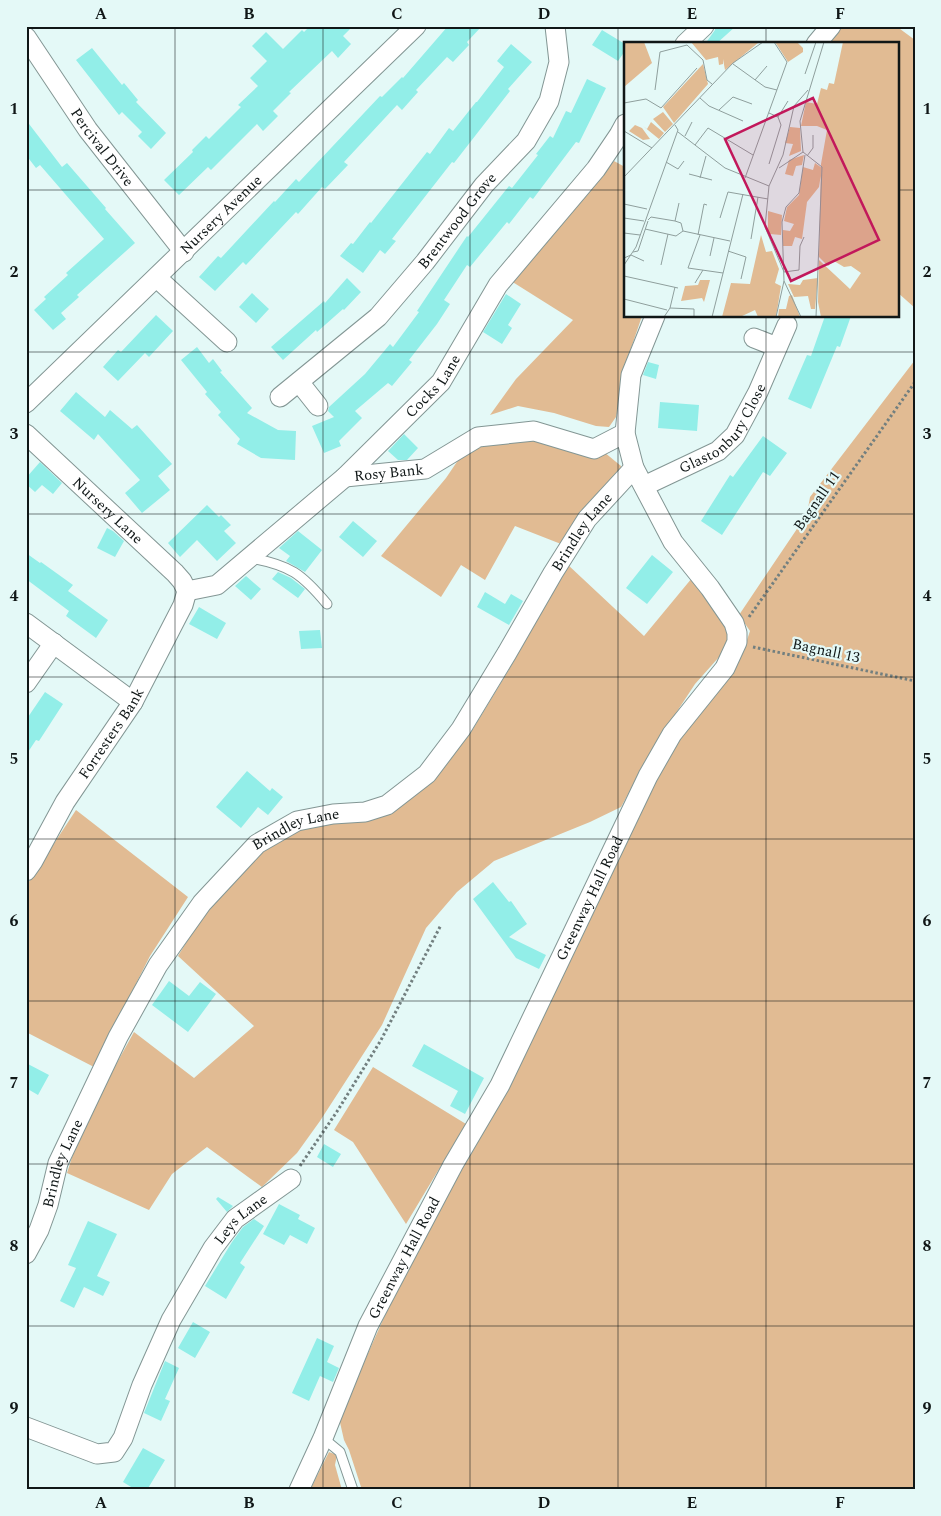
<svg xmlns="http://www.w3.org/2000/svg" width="941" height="1516" font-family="Spectral,serif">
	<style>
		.green { fill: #e1bb93 }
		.building { fill: #92eee8 }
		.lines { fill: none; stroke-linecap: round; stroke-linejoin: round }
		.lane-casing { stroke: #839694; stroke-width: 11 }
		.street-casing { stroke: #839694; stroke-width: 21 }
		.path { stroke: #727f7f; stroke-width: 3; stroke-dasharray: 2.5 2.5; stroke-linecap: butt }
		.lane { stroke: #fff; stroke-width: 9 }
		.street { stroke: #fff; stroke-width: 19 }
		.grid { fill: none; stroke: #101717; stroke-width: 1; stroke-opacity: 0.55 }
		.labels { text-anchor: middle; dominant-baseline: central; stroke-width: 4.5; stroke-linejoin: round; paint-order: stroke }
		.street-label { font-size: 15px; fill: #101717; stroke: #e4f9f7 }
		.inset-road { fill: none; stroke: #8f9f9d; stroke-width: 1 }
		.view { fill: #c2185b; fill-opacity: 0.15; stroke: #c2185b; stroke-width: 2.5 }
		.inset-edge { fill: none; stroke: #101717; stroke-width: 2.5 }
		.neatline { fill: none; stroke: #101717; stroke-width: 2 }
		.grid-label { font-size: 16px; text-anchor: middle; font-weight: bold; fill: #101717 }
	</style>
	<rect width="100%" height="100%" fill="#e4f9f7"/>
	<path class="green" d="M841,26H896L915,40V308L897,292V44H825Z
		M614,161L625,167V316H642L624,369L622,396L616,417L609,427L596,426L554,413L518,406L490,415L516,379L573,320L511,281Z
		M915,360V1490H362L349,1450L344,1440L339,1418L395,1293L668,749L745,646L750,631L739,615L807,514L810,497Z
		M540,438L604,452L621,466L620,475L561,544L515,526L485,580L461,565L441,597L381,556L446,478L467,447Z
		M567,564L644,636L692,578L727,623L728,647L695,684L655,745L621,807L590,822L494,861L457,892L426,928L382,1025L320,1121L297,1153L262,1187L207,1147L172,1174L149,1210L67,1173L82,1126L134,1032L194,1078L254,1026L178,956L209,905L260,852L310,823L370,820L431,777L473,729L514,661L538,610Z
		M76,810L188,897L150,956L94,1067L26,1032V886Z
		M373,1067L466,1124L406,1224L353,1142L334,1130Z
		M329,1452L337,1455L335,1465L342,1490H310Z"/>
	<path class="building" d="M310,26H353L343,36L351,44L338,58L332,51L289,92L291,93L273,111L278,116L263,131L257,124L211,170L208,167L179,195L164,180L193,152L192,150L206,136L209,139L241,107L238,105L258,86L250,78L267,61L252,46L266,32L283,49L302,30L304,32Z
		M448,26H482L467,42L469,45L453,62L447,57L416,90L418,92L402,110L397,105L344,162L348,165L325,189L322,187L298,214L296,212L246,265L243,262L215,291L199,277L218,256L221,258L274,201L275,202L296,179L299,182L380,96L382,97L402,77L403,78Z
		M715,26H736L716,44H705L715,30Z
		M602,30L625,44V51L618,61L592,45Z
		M511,44L532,62L508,89L510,91L454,163L452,162L392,239L396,241L385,254L380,250L363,273L340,256L351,243L353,244L370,222L371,223L427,152L430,154L449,128L453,131L476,102H477L504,67L497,61Z
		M92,48L122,85L124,83L138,100L136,102L166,133L151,149L138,136L142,132L122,112L119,115L76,60Z
		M587,79L606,88L579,143L576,142L533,199L530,197L509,224L507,222L470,267L467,265L444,300L450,304L437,324L409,360L412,362L392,386L388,383L355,411L362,418L339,441L341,446L324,453L312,426L334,417L328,411L329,407L365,374L390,344L393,347L419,312L417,311L467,236L468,237L509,186L512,188L538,155L536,154L550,136L553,138L566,111L571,113Z
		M26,120L62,167L67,163L106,208L105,209L135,243L77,295L79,297L61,313L66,319L53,330L34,310L46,299L44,297L68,275L66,273L104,239L40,165L36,168L26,155Z
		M347,278L361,292L344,310L343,309L317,332L316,330L283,360L271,347L324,301L325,303Z
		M252,293L269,309L256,323L239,307Z
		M506,294L521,304L508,325L512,328L502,344L483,332Z
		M156,315L173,331L149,357L145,353L118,381L103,367L118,350L121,352Z
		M825,316H851L840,347L837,346L811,409L788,399L807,355L811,356Z
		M197,347L209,363L213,359L222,371L220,372L252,408L247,413L278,430L296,431L295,460L261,458L237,444L240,439L218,415L221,412L205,394L207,392L181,360Z
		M648,362L659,365L656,379L643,375Z
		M76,392L105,417L110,410L132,429L137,425L172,464L158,476L170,490L142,513L125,493L140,480L98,434L94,440L60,411Z
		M660,402L699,405L697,431L658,428Z
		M404,434L418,448L407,460H398L388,451Z
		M763,436L787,453L770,476L763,472L722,535L701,521L730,475L733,477Z
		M40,462L62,483L53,494L42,485L35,492L26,484V478Z
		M207,505L219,517L221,515L231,525L224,531L236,543L217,561L197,540L180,557L168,543Z
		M353,521L377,541L363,557L339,537Z
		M107,528L113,531L124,541L115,557L97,548Z
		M298,531L322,550L305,572L286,561L290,556L279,548Z
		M26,553L40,563L41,562L73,585L68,591L108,620L96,638L66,616L69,611L26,579Z
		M652,555L673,572L647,604L626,588Z
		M278,572L291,578L305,589L298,598L272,579Z
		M246,576L261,589L251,600L235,586Z
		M485,592L505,604L511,594L523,601L509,625L477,607Z
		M199,607L226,623L217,639L189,624Z
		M320,630L322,648L301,649L299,631Z
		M45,692L63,704L39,741L36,740L26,755V720Z
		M247,771L270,791L272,788L283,797L268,815L258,807L241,828L216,807Z
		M493,882L509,902L511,901L527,924L509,937L546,955L539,969L516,958L473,899Z
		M169,981L189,996L200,982L216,994L188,1032L152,1005Z
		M424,1044L484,1078L465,1114L450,1106L458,1091L412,1066Z
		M26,1063L49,1075L38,1095L26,1088Z
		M324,1144L341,1154L333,1167L317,1157Z
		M218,1197L233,1206L227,1212L216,1199Z
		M279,1204L300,1215L298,1219L315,1228L307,1244L290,1235L284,1245L263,1234Z
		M254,1219L264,1226L240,1263L245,1267L226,1299L205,1286L232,1242L243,1227Z
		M88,1221L117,1234L97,1276L110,1282L103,1296L84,1287L74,1308L60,1301L76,1268L68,1265Z
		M193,1322L210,1332L195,1358L178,1348Z
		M317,1338L334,1346L327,1362L339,1368L333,1382L320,1376L309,1401L292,1393Z
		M165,1361L179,1368L165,1399L170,1401L161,1421L144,1413Z
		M143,1448L165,1460L147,1490H136L123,1482Z"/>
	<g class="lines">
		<g class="lane-casing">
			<path id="lane" d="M251,558C290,565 302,574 327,604
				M323,1438L340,1452L353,1490"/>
		</g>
		<g class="street-casing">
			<g id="street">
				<path id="s1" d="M26,37L88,130L184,252"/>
				<path d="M685,44L704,26"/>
				<path d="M816,44L831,26"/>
				<path d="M157,278L227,342"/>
				<path d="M754,338L777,347"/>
				<path d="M299,382L318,406"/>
				<path id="s2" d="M280,397L378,317L425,262L484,185L526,141L549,101L559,62L555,26"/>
				<path id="s3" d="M26,403L416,26"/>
				<path id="s4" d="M26,434L175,573L182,581L187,591"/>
				<path id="s5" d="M345,477L425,469L478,437L534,431L594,449L625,433"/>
				<path id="s6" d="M644,486L718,451L735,435L758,392L787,325"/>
				<path id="s7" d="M187,591L217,585L345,477L441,382L498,285L596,169L619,135L625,124"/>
				<path d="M26,623L133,702"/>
				<path d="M26,683L54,643"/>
				<path id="s8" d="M26,871L33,861L65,802L133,702L183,605L187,591"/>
				<path id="s9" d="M26,1254L39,1230L48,1205L58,1163L118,1037L158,965L202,903L257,844L297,821L333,814L365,812L387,805L427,774L461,729L507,653L553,573L587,519L634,468"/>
				<path id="s10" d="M26,1427L97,1454L114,1452L123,1438L142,1385L171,1320L213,1248L235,1219L291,1179"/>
				<path id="s11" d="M299,1490L323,1438L368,1326L453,1165L500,1085L648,776L672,734L725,668L737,642V633L734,623L710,588L673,542L634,468L625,433L631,375L655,316"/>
			</g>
		</g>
		<path class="path" d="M749,617L915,382
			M753,647L915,681
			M300,1166L338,1110L381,1040L441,925"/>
		<use href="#lane" class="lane"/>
		<use href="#street" class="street"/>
	</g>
	<path class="grid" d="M175,26V1490M323,26V1490M470,26V1490M618,26V1490M766,26V44M26,190H625M897,190H915M766,316V1490M26,352H915M26,514H915M26,677H915M26,839H915M26,1001H915M26,1164H915M26,1326H915"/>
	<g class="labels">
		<g class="street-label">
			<text stroke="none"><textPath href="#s1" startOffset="134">Percival Drive</textPath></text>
			<text stroke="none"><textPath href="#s3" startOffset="271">Nursery Avenue</textPath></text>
			<text stroke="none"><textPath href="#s2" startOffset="251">Brentwood Grove</textPath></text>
			<text stroke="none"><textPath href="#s7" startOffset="325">Cocks Lane</textPath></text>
			<text stroke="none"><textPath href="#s6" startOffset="101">Glastonbury Close</textPath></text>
			<text stroke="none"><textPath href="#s5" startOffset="44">Rosy Bank</textPath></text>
			<text transform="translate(817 501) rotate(-55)">Bagnall 11</text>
			<text stroke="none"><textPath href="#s4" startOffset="112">Nursery Lane</textPath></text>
			<text stroke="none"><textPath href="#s9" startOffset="952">Brindley Lane</textPath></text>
			<text transform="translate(826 651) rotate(12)">Bagnall 13</text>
			<text stroke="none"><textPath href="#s8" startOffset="162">Forresters Bank</textPath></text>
			<text stroke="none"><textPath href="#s9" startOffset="518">Brindley Lane</textPath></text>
			<text stroke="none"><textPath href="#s11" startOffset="660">Greenway Hall Road</textPath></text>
			<text stroke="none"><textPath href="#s9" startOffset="98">Brindley Lane</textPath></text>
			<text stroke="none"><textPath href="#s10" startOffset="361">Leys Lane</textPath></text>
			<text stroke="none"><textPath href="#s11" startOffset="255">Greenway Hall Road</textPath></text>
		</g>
	</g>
	<g transform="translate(624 42)">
		<rect width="275" height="275" fill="#e4f9f7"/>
		<path d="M0,0H20L28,21L0,45ZM67,0H134V1L101,28L99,17V22L95,23L94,15L82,18ZM151,0H173L179,6V10L164,20ZM219,0H275V275H197L194,260L195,218L226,247L237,231L227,224L220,225L210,219L204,224L195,215L197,122L203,88L193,84H177L182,60L193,62L197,46L203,48L205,41L210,42ZM79,22L84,42L50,81L39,65ZM39,70L49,82L41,90L29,77ZM27,80L40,91L35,97L19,84L23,87ZM11,83L18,86L26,97L19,98L5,89ZM166,85L176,86L177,109L165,114L169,102L161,101ZM180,113L178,123L172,124L169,134L161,132L165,118ZM191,121L198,126L195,145L183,160L178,197L171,195L168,204H159V188L166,189L170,182L160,179L163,165L175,153L179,125L189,128ZM144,169L158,173L157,193L146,192L144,188ZM137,193L142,210L148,209L155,227L151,241L157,244L152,275H134L131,268L116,275H98L107,241L126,242ZM194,236L191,267H187L184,254L170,255L164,242L176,243L179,238ZM76,238H86L80,260L78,256L57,259L61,244L74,243ZM168,253L176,275H154L155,267H162L165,254Z" fill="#e1bb93"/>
		<path class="inset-road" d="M109,22L141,45L153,48M181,32L192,0M131,38L143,24M31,48L36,10L63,3L79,18L83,38L88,42M76,56L85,64L119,79M0,61L22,57L37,66L73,26M95,68L109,55L128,62M154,75L164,59M0,89L28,106M54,90L101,126L145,144M61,94L68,80M71,103L84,86L129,113M183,114L189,106V93M42,120L54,127L60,119M145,122L157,83L154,75L145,71M155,126L179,110M65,132L88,138M0,135L109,21L139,0M76,136L82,114M121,136L163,20L150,0M145,144L141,185L160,230L175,228L176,204L180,195M145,144L159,113L170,64L184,48M0,162L23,167M0,176L20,179M96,176L104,150L144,157M51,179L55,161M21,187L52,194L59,189L57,181L51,179L27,175L24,178M59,189L106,199M0,191L16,193M74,193L80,162L83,163M76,193L64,226L99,231M127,197L134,155M104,209L122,215L117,237M9,210L14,209L24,179M86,214L90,196M0,216L7,213L20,219M0,223L12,205L54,88L51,83M37,223L44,192M0,234L54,246M160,239L177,275M71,241L79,228M0,257L43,268M46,266L70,267V275M40,275L46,266L51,245M88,275L119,152M152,275L160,239L158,180L162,165L175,151L181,113M192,275L198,125L179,110L176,79L200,0"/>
		<path class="view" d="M189,56L255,198L167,239L101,97Z"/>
		<rect width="275" height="275" class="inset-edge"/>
	</g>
	<rect width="941" height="1516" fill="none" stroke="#e4f9f7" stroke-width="55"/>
	<rect x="28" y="28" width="886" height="1460" class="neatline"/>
	<g class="grid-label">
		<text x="101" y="19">A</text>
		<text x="249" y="19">B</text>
		<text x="397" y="19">C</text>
		<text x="544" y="19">D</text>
		<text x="692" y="19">E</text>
		<text x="840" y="19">F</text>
		<text x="14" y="114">1</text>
		<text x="927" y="114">1</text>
		<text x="14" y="277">2</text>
		<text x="927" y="277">2</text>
		<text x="14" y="439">3</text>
		<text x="927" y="439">3</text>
		<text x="14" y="601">4</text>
		<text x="927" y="601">4</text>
		<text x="14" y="764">5</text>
		<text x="927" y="764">5</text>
		<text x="14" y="926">6</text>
		<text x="927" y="926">6</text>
		<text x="14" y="1088">7</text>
		<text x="927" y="1088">7</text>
		<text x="14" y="1251">8</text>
		<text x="927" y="1251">8</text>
		<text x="14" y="1413">9</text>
		<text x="927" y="1413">9</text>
		<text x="101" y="1508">A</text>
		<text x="249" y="1508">B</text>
		<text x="397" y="1508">C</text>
		<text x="544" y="1508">D</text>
		<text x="692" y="1508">E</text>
		<text x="840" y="1508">F</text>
	</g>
</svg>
